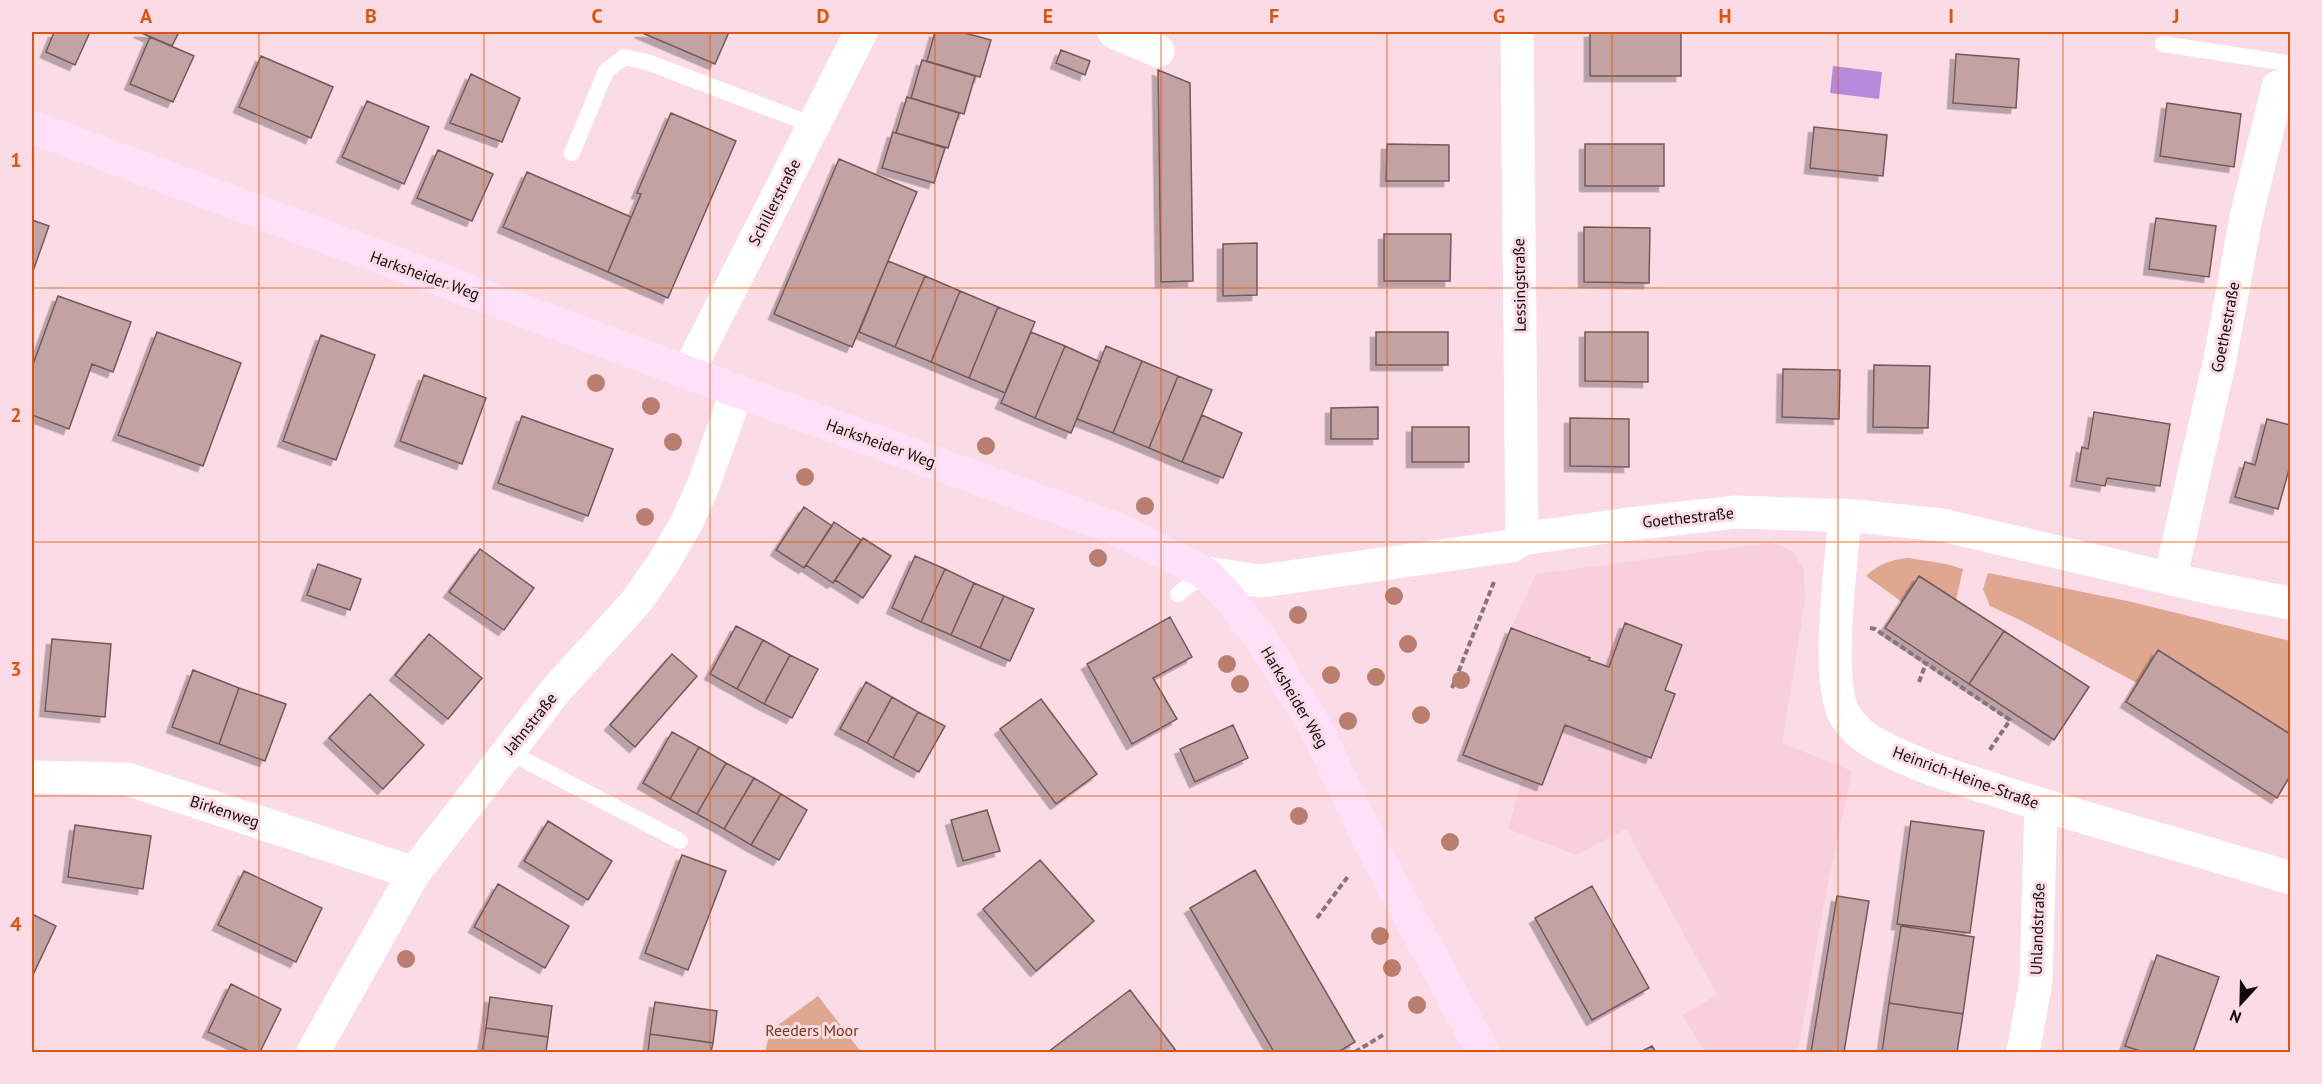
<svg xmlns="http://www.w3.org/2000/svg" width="2322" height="1084" font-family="'PT Sans',sans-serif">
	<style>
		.built { fill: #f8d0dd }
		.green { fill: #dfa690 }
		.water { fill: #b78ad9 }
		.building { fill: #c2a2a2; stroke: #755959; stroke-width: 1.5; filter: url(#shadow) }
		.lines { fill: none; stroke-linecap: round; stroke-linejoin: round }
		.path { stroke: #89747b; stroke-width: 4; stroke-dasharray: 6 3; stroke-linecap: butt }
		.service { stroke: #fff; stroke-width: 16 }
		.minor { stroke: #fff; stroke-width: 33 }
		.secondary { stroke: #fee0f9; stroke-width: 33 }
		.tree { fill: #b97e6e }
		.grid { fill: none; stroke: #dd550c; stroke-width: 1.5; stroke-opacity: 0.55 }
		.labels { text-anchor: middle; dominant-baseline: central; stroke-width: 6; stroke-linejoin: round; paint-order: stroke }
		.street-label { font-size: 16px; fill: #13090d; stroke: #fbdce6 }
		.park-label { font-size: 16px; fill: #83320c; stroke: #fbdce6 }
		.neatline { fill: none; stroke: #dd550c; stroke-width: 2 }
		.grid-label { font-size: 20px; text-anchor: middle; font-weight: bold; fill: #dd550c }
	</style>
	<defs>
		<filter id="shadow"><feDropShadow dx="-5.5" dy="5.5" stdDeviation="0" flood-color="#0004"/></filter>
	</defs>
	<rect width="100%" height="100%" fill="#fbdce6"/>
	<path class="built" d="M1769,543L1782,546L1793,552L1804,570L1805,601L1782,743L1852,771L1825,899L1798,1052H1705L1682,1015L1717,995L1626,829L1576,855L1508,829L1522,778L1463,755L1511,628L1536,574Z"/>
	<path class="green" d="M1908,558L1946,564L1963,569L1956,600L1919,576L1902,602L1866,576C1879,564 1890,560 1908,558Z
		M1988,573L2132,602L2290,641V734L2159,650L2137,683L2020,620L1990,606L1983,589Z
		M818,996L861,1052H765L770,1031Z"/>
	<path class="water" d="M1833,66L1882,72L1879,99L1830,93Z"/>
	<path class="building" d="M54,32H90L75,65L46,52Z
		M139,32H179L172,46Z
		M640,32H729L715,64Z
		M935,32H961L991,40L980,77L927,61Z
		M1590,32H1681V76H1590Z
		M150,37L194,56L173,102L130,84Z
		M1061,50L1090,61L1085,75L1056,63Z
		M1956,54L2019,59L2016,108L1953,103Z
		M261,56L333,87L311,138L239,107Z
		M922,60L975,76L964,114L911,98Z
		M1158,70L1190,83L1193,281L1161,282Z
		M471,74L520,98L502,142L450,123Z
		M907,97L959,113L948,148L896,133Z
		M367,101L429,127L404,184L342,157Z
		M2167,103L2241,114L2234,167L2160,156Z
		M671,113L736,141L668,298L608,272L641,194L637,193Z
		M1814,127L1887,135L1883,176L1810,168Z
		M893,132L945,148L934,183L882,168Z
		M1387,144L1449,145V181H1386Z
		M1585,144H1664V186H1585Z
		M438,150L493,174L472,221L417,198Z
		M839,159L917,192L852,347L774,314Z
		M527,172L631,217L608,272L503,227Z
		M2156,218L2216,226L2209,277L2149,269Z
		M32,220L49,226L32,274Z
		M1584,227L1650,228L1649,283L1584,282Z
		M1384,234H1451L1450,281H1384Z
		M1257,243V295L1223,296V244Z
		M888,261L925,276L895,347L859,332Z
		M925,276L960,291L931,362L895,347Z
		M960,291L998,307L969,378L931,362Z
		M58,296L131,322L113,372L92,364L69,429L32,415V367Z
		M998,307L1035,322L1005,393L969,378Z
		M157,332L241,363L203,466L118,435Z
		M1031,332L1065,346L1035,418L1001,403Z
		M1376,332H1448V365H1376Z
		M1585,332H1648V382L1585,381Z
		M321,335L375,355L336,460L283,441Z
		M1065,346L1100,362L1071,433L1035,418Z
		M1106,346L1142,361L1113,433L1077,419Z
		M1142,361L1178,376L1149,448L1113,433Z
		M1874,365L1930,366L1928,428L1873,427Z
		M1783,369L1840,370L1839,419L1782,417Z
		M424,375L486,398L462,464L400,441Z
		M1178,376L1212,390L1182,462L1149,448Z
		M1378,407V439H1331V408Z
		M2094,412L2170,424L2160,486L2107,478L2105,486L2076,481L2082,447L2088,449Z
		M1202,415L1242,433L1223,478L1182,462Z
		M522,416L613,449L588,516L498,483Z
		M1570,418L1629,419V467L1570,466Z
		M2267,419L2290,425V466L2278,509L2235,497L2245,462L2255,465Z
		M1412,427H1469V462H1412Z
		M804,507L832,526L804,568L776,550Z
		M834,522L861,540L833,583L806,565Z
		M863,538L891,556L863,598L835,580Z
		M480,549L534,588L504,630L449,592Z
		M915,556L945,569L921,622L892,608Z
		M318,564L361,579L350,610L307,595Z
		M945,569L974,583L951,635L921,622Z
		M1919,576L2004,631L1969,684L1885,628Z
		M974,583L1004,596L980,648L951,635Z
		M1004,596L1034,609L1010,661L980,648Z
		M1170,617L1192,657L1153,678L1177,719L1132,744L1087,664Z
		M1625,623L1682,645L1665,690L1675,694L1651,758L1565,725L1542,785L1463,755L1511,628L1590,658L1589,660L1609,667Z
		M736,626L763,640L737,689L710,674Z
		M2004,631L2089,687L2054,740L1969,684Z
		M429,634L482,678L448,719L395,675Z
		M52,639L111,644L105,717L45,711Z
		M763,640L790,655L764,704L737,689Z
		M2158,650L2290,734V776L2277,798L2126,702Z
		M672,654L697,676L635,747L610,725Z
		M790,655L818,669L792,718L764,704Z
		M193,670L239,688L219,744L172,727Z
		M866,682L892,697L867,743L840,729Z
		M239,688L286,704L265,761L219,744Z
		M370,694L424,745L383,789L329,738Z
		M892,697L918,712L893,758L867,743Z
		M1041,699L1097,774L1056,804L1000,729Z
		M918,712L945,726L919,772L893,758Z
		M1233,725L1248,758L1195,782L1180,749Z
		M672,732L699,747L670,799L643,783Z
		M699,747L726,763L697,814L670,799Z
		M726,763L754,778L724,829L697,814Z
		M754,778L781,794L751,845L724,829Z
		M781,794L807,810L779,860L751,845Z
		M987,810L1000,851L963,861L951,820Z
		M548,821L612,861L588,900L524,861Z
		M1911,821L1984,831L1970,933L1897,924Z
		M75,825L151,836L143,889L68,877Z
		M682,855L726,871L688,970L645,953Z
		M1040,860L1094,921L1036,971L983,909Z
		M1255,870L1355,1042L1338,1052H1274L1190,908Z
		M244,871L322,908L296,962L218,925Z
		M498,884L569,926L545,968L474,927Z
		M1592,886L1649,988L1592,1020L1535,918Z
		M1837,896L1869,901L1844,1052H1811Z
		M32,914L56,926L32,977Z
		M1901,926L1974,937L1963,1014L1889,1003Z
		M2157,955L2219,977L2193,1052H2143L2125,1046Z
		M231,984L281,1009L260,1052H251L208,1032Z
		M1130,990L1177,1052H1048Z
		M490,997L552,1006L548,1037L486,1028Z
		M655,1002L717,1011L713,1043L650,1034Z
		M1889,1003L1963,1014L1957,1052H1882Z
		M486,1028L548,1037L546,1052H482Z
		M650,1034L713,1043L711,1052H648Z
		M1652,1046L1656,1052H1640Z"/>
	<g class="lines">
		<path class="path" d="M1870,628L1875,629L2010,720L1989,751
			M1919,682L1926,663
			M1452,688L1494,582
			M1317,918L1349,875
			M1355,1052L1383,1035"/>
		<path class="service" d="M2163,44L2287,63L2290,67
			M572,153L606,71L624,57L647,62L813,125
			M1178,594L1205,573
			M507,751L680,841"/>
		<path class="minor" d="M1114,32L1158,51
			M1517,32L1522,539
			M688,372L861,32
			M1845,515C1842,557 1824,686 1846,717C1853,728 1865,738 1876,744C1916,766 1964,780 2008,794C2101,824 2196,849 2290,878
			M1205,573L1261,581L1511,546L1522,539L1621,525L1736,512L1855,516L1942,525L2211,588L2290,603
			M2170,579L2220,359L2246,218L2278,87L2290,84
			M32,777L127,779L414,873
			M313,1052L414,873L556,690L636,602L662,565L687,522L703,486L737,391
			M2023,1052L2036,981L2041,805"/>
		<path class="secondary" d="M32,127L737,391L1114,528L1205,573L1230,599L1265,645L1319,733L1371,845L1483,1052"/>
	</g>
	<g class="tree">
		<circle cx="596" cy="383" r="9"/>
		<circle cx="651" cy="406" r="9"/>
		<circle cx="673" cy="442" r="9"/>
		<circle cx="986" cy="446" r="9"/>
		<circle cx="805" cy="477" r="9"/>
		<circle cx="1145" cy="506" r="9"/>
		<circle cx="645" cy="517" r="9"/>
		<circle cx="1098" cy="558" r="9"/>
		<circle cx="1394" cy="596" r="9"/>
		<circle cx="1298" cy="615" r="9"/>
		<circle cx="1408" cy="644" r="9"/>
		<circle cx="1227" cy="664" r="9"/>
		<circle cx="1331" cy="675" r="9"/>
		<circle cx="1376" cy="677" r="9"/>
		<circle cx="1461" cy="680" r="9"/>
		<circle cx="1240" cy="684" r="9"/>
		<circle cx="1421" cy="715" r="9"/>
		<circle cx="1348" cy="721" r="9"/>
		<circle cx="1299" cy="816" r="9"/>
		<circle cx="1450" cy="842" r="9"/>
		<circle cx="1380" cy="936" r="9"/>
		<circle cx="406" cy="959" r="9"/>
		<circle cx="1392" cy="968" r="9"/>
		<circle cx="1417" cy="1005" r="9"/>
	</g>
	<path class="grid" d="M259,32V1052M484,32V1052M710,32V1052M935,32V1052M1161,32V1052M1387,32V1052M1612,32V1052M1838,32V1052M2063,32V1052M32,288H2290M32,542H2290M32,796H2290"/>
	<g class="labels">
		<g class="street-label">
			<text transform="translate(774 202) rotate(-63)">Schillerstraße</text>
			<text transform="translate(425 275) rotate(20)">Harksheider Weg</text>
			<text transform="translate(1519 285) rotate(-91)">Lessingstraße</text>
			<text transform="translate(2225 327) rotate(-79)">Goethestraße</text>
			<text transform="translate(881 443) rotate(20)">Harksheider Weg</text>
			<text transform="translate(1688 517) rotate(-6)">Goethestraße</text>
			<text transform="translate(1295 697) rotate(59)">Harksheider Weg</text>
			<text transform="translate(530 723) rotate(-51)">Jahnstraße</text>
			<text transform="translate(1966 777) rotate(20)">Heinrich-Heine-Straße</text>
			<text transform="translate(225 811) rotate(18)">Birkenweg</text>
			<text transform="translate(2037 929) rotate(-88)">Uhlandstraße</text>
		</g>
		<g class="park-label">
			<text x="812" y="1030">Reeders Moor</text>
		</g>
	</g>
	<rect width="2322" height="1084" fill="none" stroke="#fbdce6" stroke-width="66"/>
	<g transform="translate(2241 1003) rotate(202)" stroke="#fbdce6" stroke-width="4.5" paint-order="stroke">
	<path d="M0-4.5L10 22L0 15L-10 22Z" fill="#13090d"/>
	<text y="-9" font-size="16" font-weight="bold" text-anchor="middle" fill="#13090d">N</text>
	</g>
	<rect x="33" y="33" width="2256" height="1018" class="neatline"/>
	<g class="grid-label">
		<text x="146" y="23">A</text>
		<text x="371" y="23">B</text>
		<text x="597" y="23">C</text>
		<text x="823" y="23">D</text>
		<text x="1048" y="23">E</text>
		<text x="1274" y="23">F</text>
		<text x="1499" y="23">G</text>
		<text x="1725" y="23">H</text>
		<text x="1951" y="23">I</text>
		<text x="2176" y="23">J</text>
		<text x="16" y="167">1</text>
		<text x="16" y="422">2</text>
		<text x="16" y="676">3</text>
		<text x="16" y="931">4</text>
	</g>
</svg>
